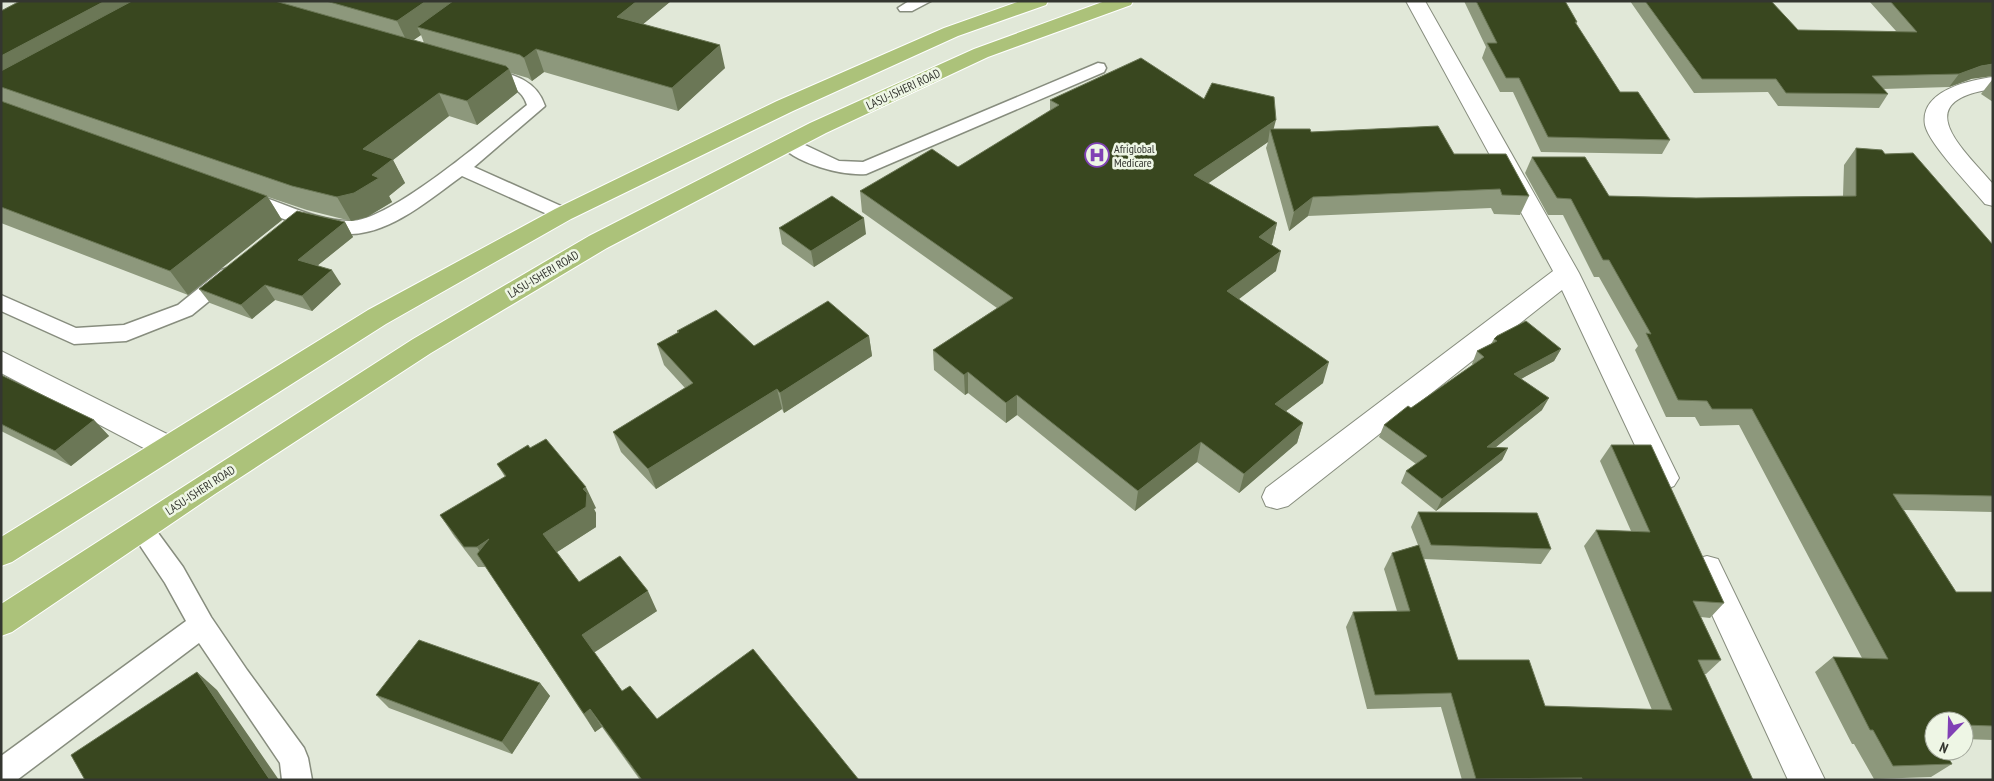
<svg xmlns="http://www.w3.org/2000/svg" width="1994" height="781" font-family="'PT Sans Narrow',sans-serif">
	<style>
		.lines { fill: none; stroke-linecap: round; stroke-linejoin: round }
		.service-casing { stroke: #878d7e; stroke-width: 3 }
		.minor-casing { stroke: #878d7e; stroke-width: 2 }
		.primary-casing { stroke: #fff; stroke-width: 2 }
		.service { fill: #fff; fill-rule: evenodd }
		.minor { fill: #fff; fill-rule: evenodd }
		.primary { fill: #acc27a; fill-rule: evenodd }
		.wall { fill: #8d987c; fill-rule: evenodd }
		.shaded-wall { fill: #6b7756 }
		.building { fill: #39471f; stroke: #6b7756 }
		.labels { text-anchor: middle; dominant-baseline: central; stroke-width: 5; stroke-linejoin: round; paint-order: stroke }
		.street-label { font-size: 12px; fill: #343630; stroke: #eef6e5 }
		.poi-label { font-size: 12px; fill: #343630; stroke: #eef6e5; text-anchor: start }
	</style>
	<rect width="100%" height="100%" fill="#e1e8d8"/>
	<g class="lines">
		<g class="service-casing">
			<path id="service" d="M909,1H931L912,11H900L898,8Z
				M1098,63L1104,64L1106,68L1104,72L866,174C842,176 793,163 779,143L782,139L788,137L839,161L863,162Z
				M485,68C510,74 536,78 545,106L474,167L570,210L573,214L570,218L563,220L556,218L462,176C431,198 392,233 351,234C317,235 272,214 240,202L237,198L240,194L247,192C281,201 314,221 350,221C390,222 493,132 527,105C521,84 497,82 479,77L477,73L479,69Z
				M228,268L235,270L238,275L235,280L192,315L126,341L74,344L1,311V295L76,328L124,325L178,305L221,270Z
				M141,519L150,522L183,567L211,617L247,670L304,748L308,758L312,780H282L280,763L199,643L17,780H1V756L186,621L165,583L129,529L132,522Z"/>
		</g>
		<g class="minor-casing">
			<path id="minor" d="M1406,1H1425L1579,273L1679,478L1674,486L1664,490L1654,486L1562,290L1288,506L1277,509L1266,506L1262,497L1266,488L1553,271Z
				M1993,77V89C1907,101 1963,149 1993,184V206L1985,204C1971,187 1929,144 1925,125C1919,91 1969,80 1993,77Z
				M1,351L177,439L181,447L177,455L167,458L157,455L1,373Z
				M1707,556L1718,559L1825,780H1788L1691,569L1696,559Z"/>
		</g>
		<g class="primary-casing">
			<path id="primary" d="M1020,1H1048L1046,5L958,36L793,111L571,219L386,324L12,562L1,566V537L368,310L555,209L777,101L944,28Z
				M1105,1H1133L1131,5L988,57L826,133L607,248L431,353L215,494L12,632L1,636V604L413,339L589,236L810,123L974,49Z"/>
		</g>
		<use href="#service" class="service"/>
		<use href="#minor" class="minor"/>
		<use href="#primary" class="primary"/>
	</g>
	<path class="wall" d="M20,1H671L643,24L725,68L678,111L544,72L532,81L528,78L511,73L518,92L477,125L449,116L393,160L405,183L389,196L392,202L367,217L351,221L307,210L268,197L282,220L188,295L1,223V11ZM421,35L424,43L413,40Z
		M1464,1H1565L1577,22L1576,24L1620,92L1670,140L1662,154L1541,152L1513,92H1500L1482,58L1486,47Z
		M1630,1H1771L1798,30L1896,31L1869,1H1993L1971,79L1949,87L1883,89L1888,94L1879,108L1778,106L1768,92L1694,93Z
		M1992,80H1993V102L1981,94Z
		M1204,99L1274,129L1311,132L1454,154L1529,196L1520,215L1494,214L1491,208L1308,216L1289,231L1266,148L1268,142L1208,183L1277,223L1272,244L1271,245L1276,271L1238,299L1323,383L1286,411L1303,423L1297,443L1239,493L1197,462L1135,511L1017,415L1006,423L968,393L965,395L934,370L933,350L997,308L862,212L860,191L958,167L1050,111V100Z
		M1856,148L1885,154L1993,245V512L1904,510L1956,592H1993V740L1964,739V721H1934V751L1952,764L1931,777L1874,779L1854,744H1852L1815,672L1833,657L1862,658L1739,425L1700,426L1695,417H1666L1635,350L1638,346L1599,277H1594L1563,215H1548L1525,173L1532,157L1609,196L1696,198L1843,196L1844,165Z
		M345,222L353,237L318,265L341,284L312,311L275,300L252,319L210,303L199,289Z
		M779,228L866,234L814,267L782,244Z
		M677,331L754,346L869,336L872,356L784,413L782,409L656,489L621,452L613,432L685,388L664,365L657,344L678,333Z
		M1494,339L1561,349L1554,361L1521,379L1542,410L1496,447L1508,448L1502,460L1436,511L1401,483L1406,471L1416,464L1379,437L1384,425L1411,408L1473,365L1472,364L1477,351L1491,344Z
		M1,375L94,420L109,436L71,466L1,431Z
		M1611,445L1724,603L1710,618L1701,617L1721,660L1706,674H1704L1753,780H1462L1441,707L1367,709L1346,627L1353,612L1397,611L1384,569L1392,553L1418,545L1411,527L1418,512L1551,549L1541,564L1424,559L1458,660L1545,706L1652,710L1584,546L1596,530L1631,531L1600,461Z
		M497,464L596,508L594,509L596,513V527L557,552L579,582L657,611L594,652L622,691L657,719L859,780H640L602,727L595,732L486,567H478L454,536L440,515L505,477Z
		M540,683L550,696L512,754L389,708L376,695Z"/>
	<path class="shaded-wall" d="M105,1H162L1,87V56Z
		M426,1H468L417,27L421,35L408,44L397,21Z
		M637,1H671L624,40L617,17Z
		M720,45L725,68L678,111L672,88Z
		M536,49L544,72L532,81L524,58Z
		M1993,64V76L1971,79L1949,87L1959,74L1981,66Z
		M509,69L518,92L477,125L467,101Z
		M439,93L449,116L393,160L405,183L389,196L392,202L367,217L351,221L337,197L372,175L363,149Z
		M1276,120L1272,135L1270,129L1268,142L1190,196L1194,175Z
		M267,196L282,220L188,295L170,271Z
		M1313,197L1308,216L1289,231L1294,212Z
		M864,218L866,234L814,267L811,251Z
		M345,222L353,237L307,274L298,260Z
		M1277,223L1272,244L1254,258L1259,237Z
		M1281,251L1276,271L1222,312L1227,291Z
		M332,270L341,284L312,311L302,296Z
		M265,285L275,300L252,319L241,305Z
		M869,336L872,356L784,413L780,393Z
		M1561,349L1554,361L1508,386L1514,374Z
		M1329,362L1323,383L1269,424L1275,404Z
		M968,372V393L965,395L964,375Z
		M777,389L782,409L656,489L648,469Z
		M1017,395V415L1006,423V403Z
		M1549,398L1542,410L1481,459L1487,447Z
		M94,420L109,436L71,466L55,451Z
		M1303,423L1297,443L1239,493L1244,474Z
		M1201,442L1197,462L1135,511L1138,491Z
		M1508,448L1502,460L1436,511L1442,499Z
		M586,487L596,508L594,509L596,513V527L554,554L543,534L583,489Z
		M489,539L490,567L477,547Z
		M648,591L657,611L592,654L582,635Z
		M197,672L217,690L279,780H270Z
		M540,683L550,696L512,754L502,742Z
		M590,709L602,727L595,732L584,714Z"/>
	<path class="building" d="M20,1H105L1,56V11Z
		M132,1H275L506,66L509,69L467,101L439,93L363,149L393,159L372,175L379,178L354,193L337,197L292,186L1,87V71Z
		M326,1H426L397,21Z
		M453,1H637L617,17L720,45L672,88L536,49L524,58L520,55L417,27Z
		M1476,1H1565L1577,22H1575L1620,92H1638L1670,140L1548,137L1519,78H1506L1487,43H1497Z
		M1645,1H1771L1798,30L1917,32L1890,1H1993V64L1981,66L1959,74L1872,76L1888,94L1786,93L1776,79H1702Z
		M1141,58L1204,99L1212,83L1274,97L1276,120L1194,175L1277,223L1259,237L1281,251L1227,291L1329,362L1275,404L1303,423L1244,474L1201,442L1138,491L1017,395L1006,403L968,372L964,375L933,350L1013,298L860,191L932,149L958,167L1059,105L1050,100Z
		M1,101L267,196L170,271L1,207Z
		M1438,126L1454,154H1506L1529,196L1502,195L1500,189L1313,197L1294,212L1270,129H1310L1311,132Z
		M1856,148L1882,150L1885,154L1913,153L1993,245V496L1893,494L1956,592H1993V726L1964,725V721H1934V724H1928L1934,735V751H1944L1952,764L1893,766L1873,730H1870L1833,657L1888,659L1752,409H1712L1707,401L1678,400L1646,333L1651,334L1609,260H1603L1571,199L1557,198L1532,157H1585L1609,196L1696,198L1856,196Z
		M832,196L864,218L811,251L779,228Z
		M297,211L345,222L298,260L332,270L302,296L265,285L241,305L199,289Z
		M828,301L869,336L780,393L777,389L648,469L613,432L693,383L657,344L679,332L677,331L716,310L754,346Z
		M1526,321L1561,349L1514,374L1549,398L1487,447L1508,448L1442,499L1406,471L1427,456L1384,425L1408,406L1411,408L1484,357L1477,351L1497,341L1494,339L1497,336Z
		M1,375L94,420L55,451L1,424Z
		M546,439L586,487L583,489L587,493L586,507L543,534L579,582L620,556L648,591L582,635L622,691L630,686L657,719L753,649L859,780H642L590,709L584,714L477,554L489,539L477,547H464L440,515L506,476L497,464L528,445L530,448Z
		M1611,445H1651L1724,603L1693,601L1721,660H1698L1753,780H1582V778L1476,779L1451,693L1375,695L1353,612L1410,611L1392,553L1419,545L1458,660H1529L1545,706L1672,710L1596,530L1650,532Z
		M1418,512L1537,513L1551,549L1431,545Z
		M419,640L540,683L502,742L376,695Z
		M197,672L270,780H85L71,755Z"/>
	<defs>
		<g id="hospital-ring" transform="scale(1.25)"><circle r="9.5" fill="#eef6e5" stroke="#8040b5" stroke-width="1.5"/><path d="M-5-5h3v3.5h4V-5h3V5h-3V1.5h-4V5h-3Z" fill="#8040b5"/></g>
	</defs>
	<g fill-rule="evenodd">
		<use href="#hospital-ring" x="1097" y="155"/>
	</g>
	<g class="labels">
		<g class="street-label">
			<text transform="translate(903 89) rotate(-25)">LASU-ISHERI ROAD</text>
			<text transform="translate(543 274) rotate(-31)">LASU-ISHERI ROAD</text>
			<text transform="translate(200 490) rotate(-33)">LASU-ISHERI ROAD</text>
		</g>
		<g class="poi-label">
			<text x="1114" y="148">Afriglobal<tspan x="1114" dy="14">Medicare</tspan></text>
		</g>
	</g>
	<rect width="1994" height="781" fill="none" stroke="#343630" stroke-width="5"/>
	<g transform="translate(1949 736) rotate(203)"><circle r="24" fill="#eef6e5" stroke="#a4a99d"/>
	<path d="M0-4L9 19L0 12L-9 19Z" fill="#8040b5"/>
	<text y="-8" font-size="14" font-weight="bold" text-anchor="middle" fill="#343630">N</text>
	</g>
</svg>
